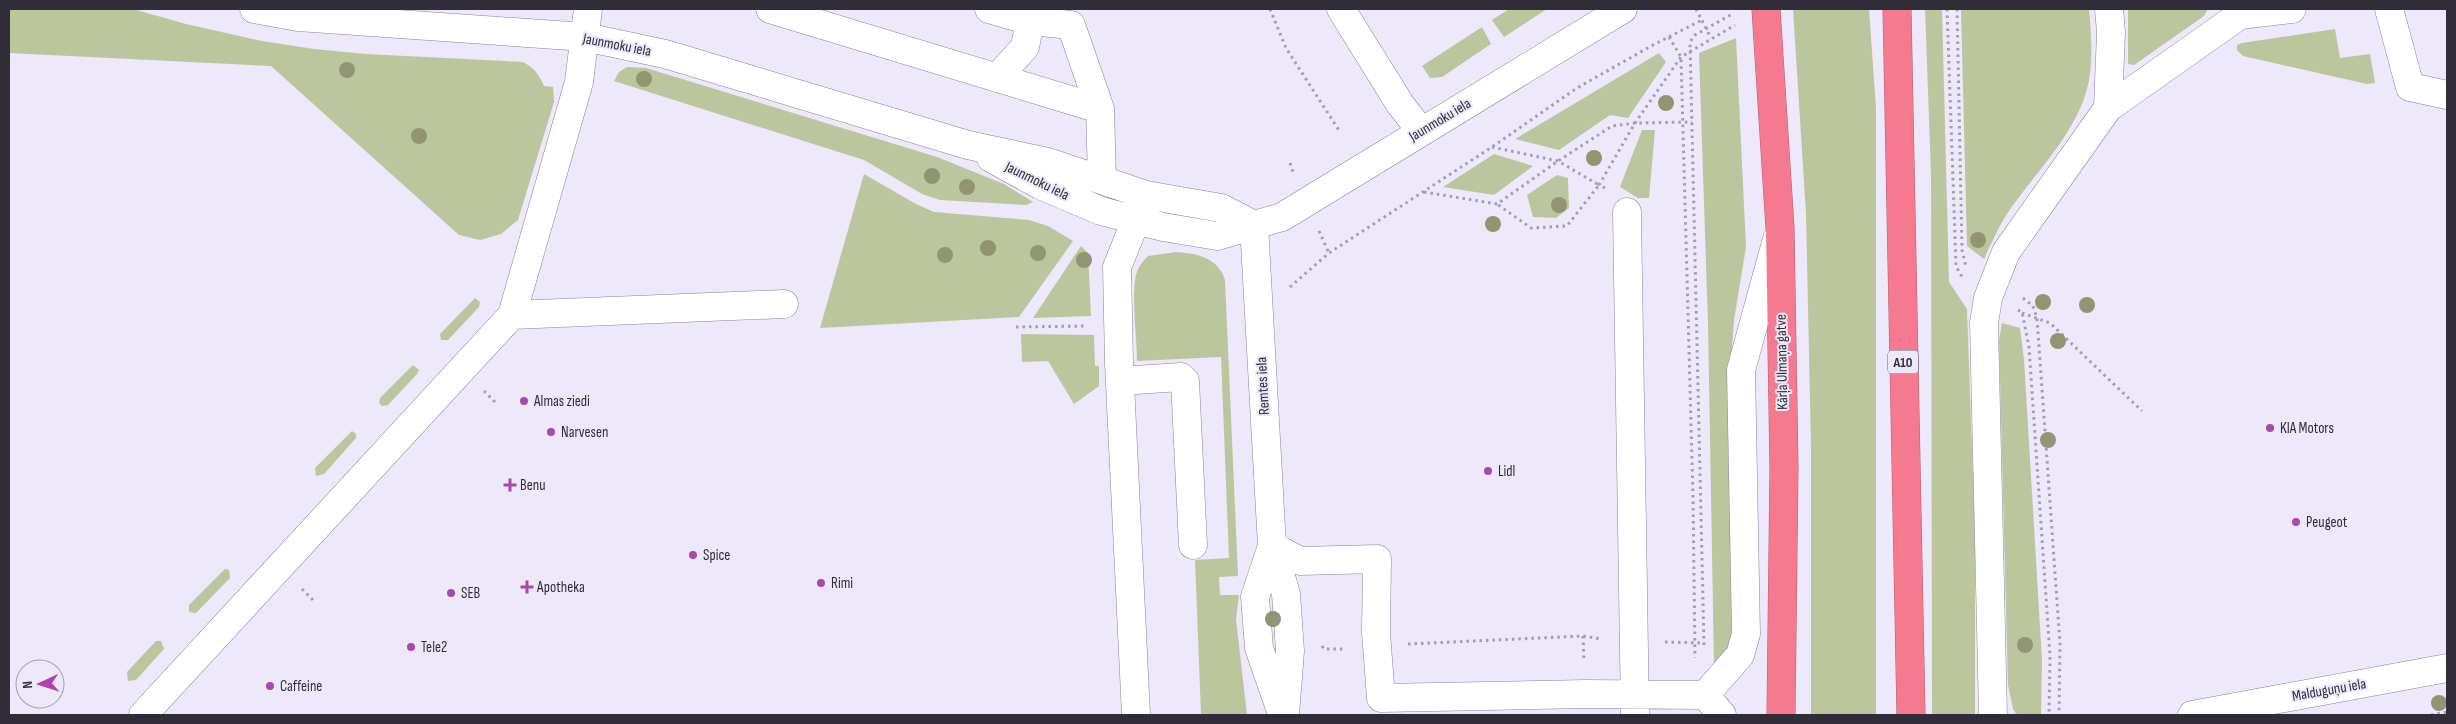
<svg xmlns="http://www.w3.org/2000/svg" width="2456" height="724" font-family="'Sofia Sans Condensed',sans-serif">
	<style>
		.green { fill: #bcc69e }
		.lines { fill: none; stroke-linecap: round; stroke-linejoin: round }
		.minor-casing { stroke: #8a809c; stroke-width: 29 }
		.highway-casing { stroke: #b05f71; stroke-width: 29 }
		.path { stroke: #a39eae; stroke-width: 3; stroke-dasharray: 2.5 4; stroke-linecap: butt }
		.minor { stroke: #fff; stroke-width: 28 }
		.highway { stroke: #f57a8f; stroke-width: 28 }
		.tree { fill: #919572 }
		.poi-dot { fill: #ab46aa; stroke: #eee8fb; stroke-width: 2 }
		.labels { text-anchor: middle; dominant-baseline: central; stroke-width: 4; stroke-linejoin: round; paint-order: stroke }
		.shield { fill: #eee8fb; stroke: #6a6572; stroke-width: 1 }
		.shield-label { font-size: 14px; font-weight: bold; fill: #312d38 }
		.street-label { font-size: 15px; fill: #312d38; stroke: #eee8fb }
		.poi-label { font-size: 15px; fill: #312d38; stroke: #eee8fb; text-anchor: start }
	</style>
	<rect width="100%" height="100%" fill="#eee8fb"/>
	<path class="green" d="M9,9H133L186,24L262,41L314,49L366,54L523,62C534,68 539,74 544,86L553,87L554,102L518,220L501,234L480,240L459,235L271,66L9,53Z
		M1509,9H1547L1504,37L1492,20Z
		M1793,9H1869L1876,108V715H1811V447L1806,214Z
		M1925,9H1942L1949,282L1967,309L1975,533V715H1932L1931,173Z
		M1961,9H2089C2091,34 2094,64 2087,89C2075,134 2037,171 2011,208C2000,223 1992,242 1984,259L1967,246Z
		M2128,9H2208L2204,16L2134,65L2128,64Z
		M1482,27L1491,44L1442,77L1430,78L1422,66Z
		M2335,29L2340,58L2370,54L2375,83L2367,84L2243,56L2237,50V45L2242,43Z
		M1736,38L1746,247L1734,320L1732,347L1734,621L1732,644L1714,667L1708,323L1699,53Z
		M1659,53L1666,62L1628,118L1610,115L1559,150L1515,139Z
		M627,67L646,68L937,157L1004,184L1033,202L1026,205L940,200L922,194L864,160L614,81L619,72Z
		M1642,130H1655L1649,198H1638L1620,187Z
		M1494,154L1533,166L1494,195L1443,187Z
		M864,174L916,204L934,212L1029,220L1048,226L1073,241L1019,317L820,328Z
		M1557,175L1568,178L1569,208L1556,218L1533,217L1527,195Z
		M1081,246L1088,253L1091,316L1033,318Z
		M1176,252C1196,253 1219,258 1225,280L1238,576L1219,577L1220,595H1239L1236,619L1247,715H1201L1195,560L1229,558L1221,357L1137,361C1137,339 1131,295 1136,275C1138,267 1142,262 1148,256Z
		M475,298L480,302L479,307L448,340H441L440,334Z
		M2002,323L2020,328L2024,359L2042,660L2041,715H2017L2013,709L2008,685L1999,340Z
		M1021,334L1094,335L1095,366H1099V386L1074,404L1048,361L1022,362Z
		M413,365L419,370L417,374L388,405L382,406L379,403L380,398Z
		M352,431L356,434V438L324,474L316,476L315,468Z
		M225,569L229,570L230,578L196,613L189,612V605Z
		M156,641H161L164,649L136,680L128,681L127,672Z"/>
	<g class="lines">
		<g class="minor-casing">
			<path id="minor" d="M254,9L298,17L585,37L665,54L968,145L1048,162L1146,195L1221,208L1254,225
				M770,9L1100,109
				M989,9L1030,21L1071,25L1100,109L1102,179
				M1341,9L1400,104L1421,131
				M2389,9L2410,87L2447,95
				M997,78L1025,47L1030,21
				M2108,108L2111,32L2109,9
				M991,158L1040,185L1101,211L1163,227L1217,236L1282,217L1623,9
				M1627,212L1635,715
				M1254,225L1272,546L1286,594L1290,651L1285,715
				M512,315L784,304
				M1120,381L1181,377L1185,381L1193,545
				M1272,546L1300,561L1377,559L1376,633L1381,698L1586,694L1705,695
				M1272,546L1255,597L1259,648L1281,711
				M143,715L512,315L579,82L588,9
				M1136,715L1119,363L1117,267L1143,203
				M1722,715L1705,695L1740,655L1746,634L1741,370L1777,239
				M1993,715L1984,323L1988,298L2006,252L2108,108L2240,15L2292,9
				M2192,715L2447,668"/>
		</g>
		<g class="highway-casing">
			<path id="highway" d="M1766,9L1780,228L1784,467L1781,715
				M1897,9L1911,715"/>
		</g>
		<path class="path" d="M1270,9L1286,48L1340,132
			M1696,9L1711,38
			M1947,9L1956,266L1962,277
			M1957,9L1962,250L1966,267
			M1669,37L1681,57L1693,496L1695,658
			M1492,147L1558,161L1599,185L1567,226L1531,228L1497,204
			M1290,163L1293,172
			M1605,188L1599,185L1635,123L1681,57L1735,25
			M1424,192L1497,204L1558,161L1612,126L1635,123L1692,122
			M1319,231L1329,253
			M1290,287L1329,253L1492,147L1577,88L1653,45L1702,20
			M2023,298L2033,306L2037,318L2060,644L2059,715
			M2018,310L2022,312L2029,347L2050,656L2049,715
			M2022,313L2050,323L2142,411
			M1016,327L1086,326
			M484,391L496,403
			M302,589L314,601
			M1583,636L1584,662
			M1665,642L1704,643
			M1408,644L1583,636L1601,639
			M1704,645L1690,42L1695,35L1734,13
			M1322,646L1324,649H1345
			M2431,715L2447,712"/>
		<use href="#minor" class="minor"/>
		<use href="#highway" class="highway"/>
	</g>
	<g class="tree">
		<circle cx="347" cy="70" r="8"/>
		<circle cx="644" cy="79" r="8"/>
		<circle cx="1666" cy="103" r="8"/>
		<circle cx="419" cy="136" r="8"/>
		<circle cx="1594" cy="158" r="8"/>
		<circle cx="932" cy="176" r="8"/>
		<circle cx="967" cy="187" r="8"/>
		<circle cx="1559" cy="205" r="8"/>
		<circle cx="1493" cy="224" r="8"/>
		<circle cx="1978" cy="240" r="8"/>
		<circle cx="988" cy="248" r="8"/>
		<circle cx="1038" cy="253" r="8"/>
		<circle cx="945" cy="255" r="8"/>
		<circle cx="1084" cy="260" r="8"/>
		<circle cx="2043" cy="302" r="8"/>
		<circle cx="2087" cy="305" r="8"/>
		<circle cx="2058" cy="341" r="8"/>
		<circle cx="2048" cy="440" r="8"/>
		<circle cx="1273" cy="619" r="8"/>
		<circle cx="2025" cy="645" r="8"/>
		<circle cx="2439" cy="703" r="8"/>
	</g>
	<g class="poi-dot">
		<circle cx="524" cy="401" r="5"/>
		<circle cx="2270" cy="428" r="5"/>
		<circle cx="551" cy="432" r="5"/>
		<circle cx="1488" cy="471" r="5"/>
		<path d="M507.5 477.5h5v5h5v5h-5v5h-5v-5h-5v-5h5z"/>
		<circle cx="2296" cy="522" r="5"/>
		<circle cx="693" cy="555" r="5"/>
		<circle cx="821" cy="583" r="5"/>
		<path d="M524.5 579.5h5v5h5v5h-5v5h-5v-5h-5v-5h5z"/>
		<circle cx="451" cy="593" r="5"/>
		<circle cx="411" cy="647" r="5"/>
		<circle cx="270" cy="686" r="5"/>
	</g>
	<g class="labels">
		<rect class="shield" x="1888" y="350.5" width="30" height="23" rx="4"/>
		<g class="shield-label">
			<text x="1903" y="362">A10</text>
		</g>
		<g class="street-label">
			<text transform="translate(617 45) rotate(11)">Jaunmoku iela</text>
			<text transform="translate(1440 120) rotate(-31)">Jaunmoku iela</text>
			<text transform="translate(1037 181) rotate(26)">Jaunmoku iela</text>
			<text transform="translate(1782 362) rotate(-91)">Kārļa Ulmaņa gatve</text>
			<text transform="translate(1263 386) rotate(-93)">Remtes iela</text>
			<text transform="translate(2329 690) rotate(-10)">Malduguņu iela</text>
		</g>
		<g class="poi-label">
			<text x="534" y="401">Almas ziedi</text>
			<text x="2280" y="428">KIA Motors</text>
			<text x="561" y="432">Narvesen</text>
			<text x="1498" y="471">Lidl</text>
			<text x="520" y="485">Benu</text>
			<text x="2306" y="522">Peugeot</text>
			<text x="703" y="555">Spice</text>
			<text x="831" y="583">Rimi</text>
			<text x="537" y="587">Apotheka</text>
			<text x="461" y="593">SEB</text>
			<text x="421" y="647">Tele2</text>
			<text x="280" y="686">Caffeine</text>
		</g>
	</g>
	<rect width="2456" height="724" fill="none" stroke="#312d38" stroke-width="20"/>
	<g transform="translate(40 684) rotate(266)"><circle r="24" fill="#eee8fb" stroke="#a29dad"/>
	<path d="M0-4L9 19L0 12L-9 19Z" fill="#ab46aa"/>
	<text y="-8" font-size="14" font-weight="bold" text-anchor="middle" fill="#312d38">N</text>
	</g>
</svg>
